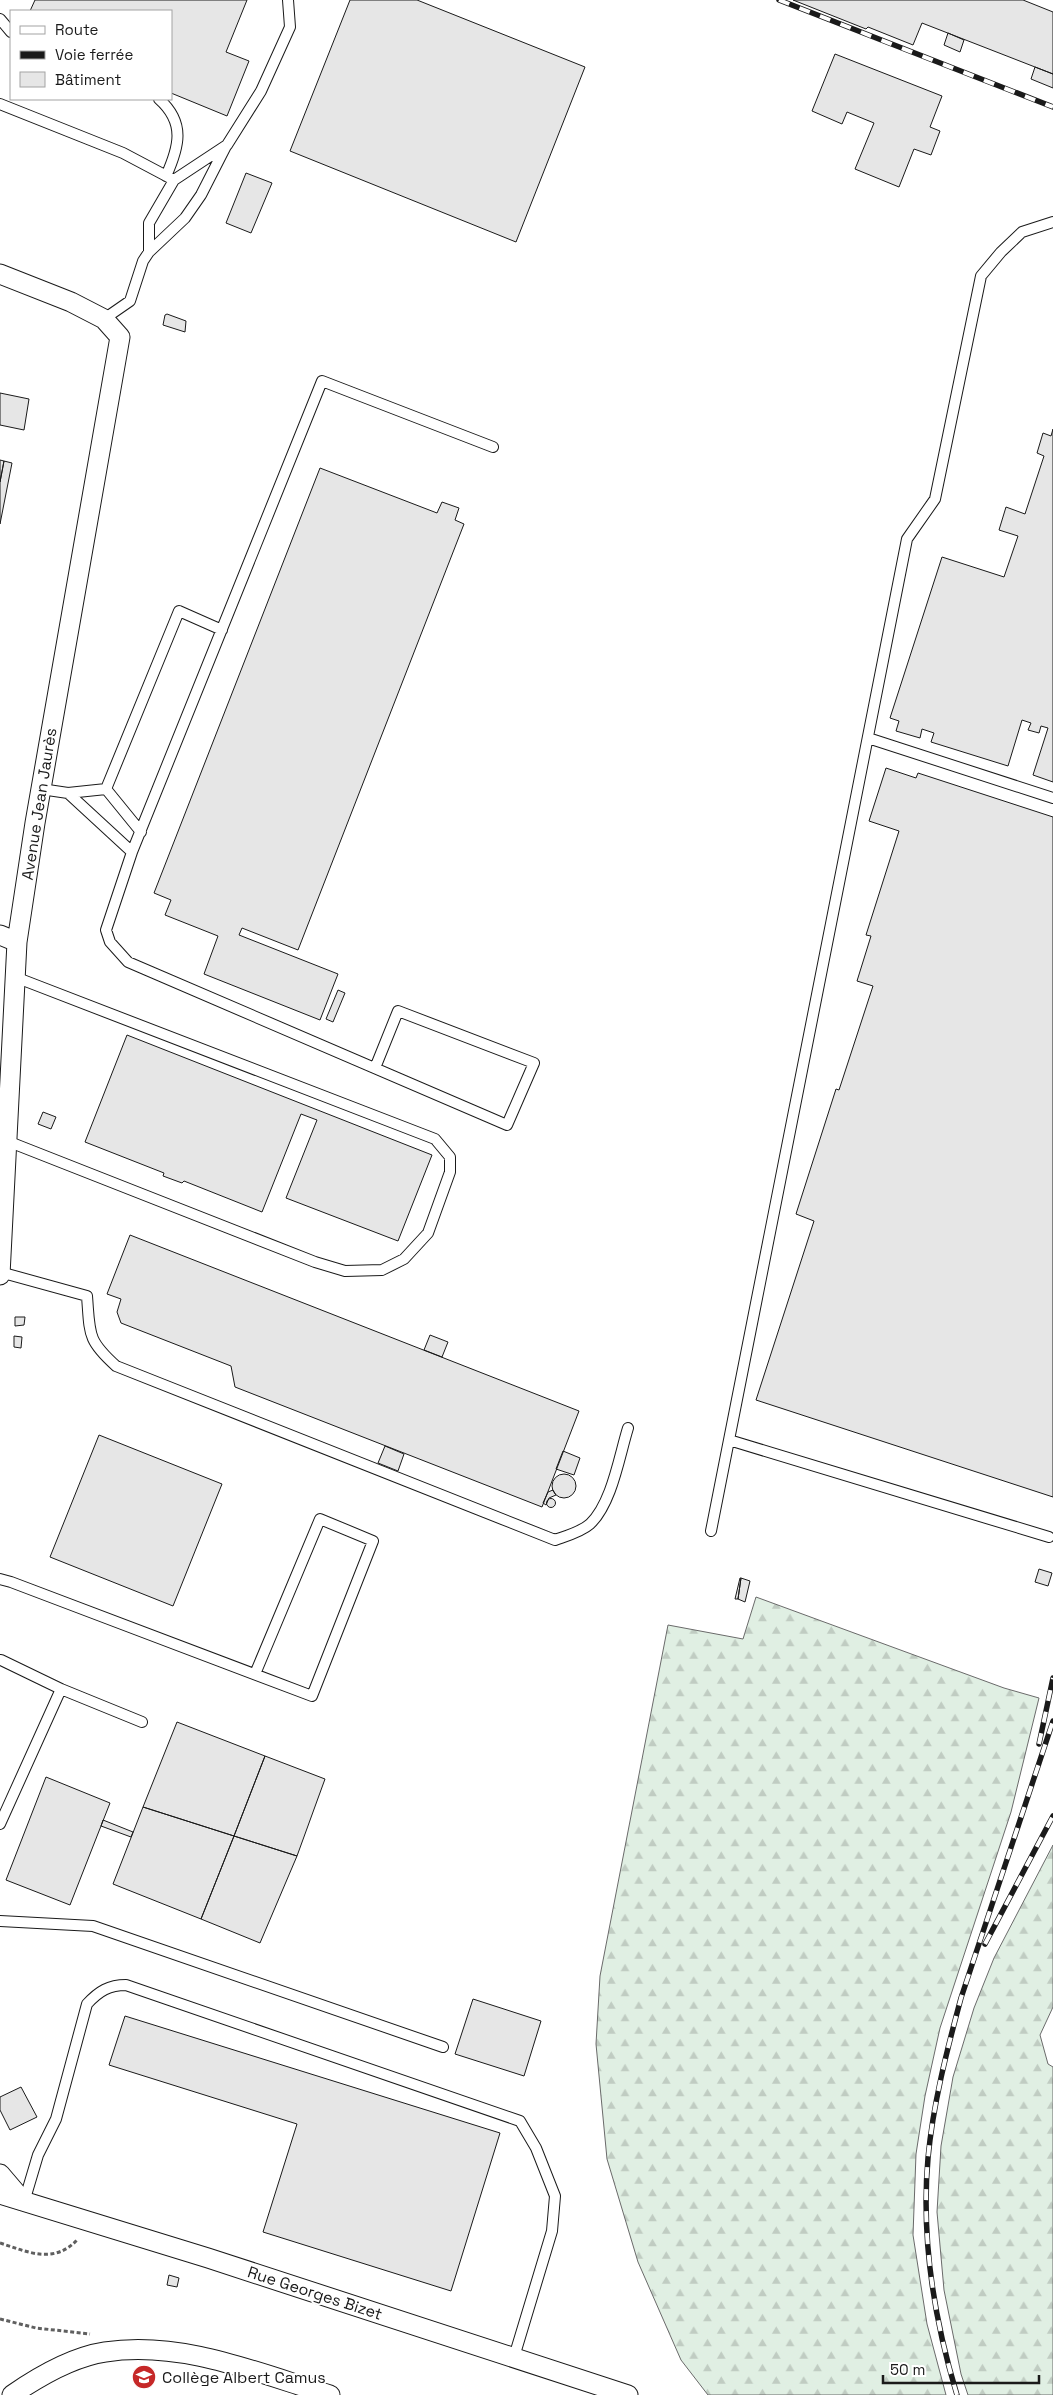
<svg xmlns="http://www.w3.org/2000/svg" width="1053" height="2395" font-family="'Space Grotesk',sans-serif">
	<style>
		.forest { fill: url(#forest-firs); stroke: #6a6a6a }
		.building { fill: #e6e6e6; stroke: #1a1a1a }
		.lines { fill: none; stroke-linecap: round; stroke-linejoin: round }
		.service-casing { stroke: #1a1a1a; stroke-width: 12 }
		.minor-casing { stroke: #1a1a1a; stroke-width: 21 }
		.path { stroke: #5f5f5f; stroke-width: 3; stroke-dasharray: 4 2.5; stroke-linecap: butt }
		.service { stroke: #fff; stroke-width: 10 }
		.minor { stroke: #fff; stroke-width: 19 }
		.rail-casing { stroke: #1a1a1a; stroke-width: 5.5 }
		.rail { stroke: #fff; stroke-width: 4; stroke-dasharray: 11; stroke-linecap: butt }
		.labels { text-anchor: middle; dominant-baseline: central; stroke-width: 4; stroke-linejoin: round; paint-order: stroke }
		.street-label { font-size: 16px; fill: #1a1a1a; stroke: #fff }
		.poi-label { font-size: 16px; fill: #1a1a1a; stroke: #fff; text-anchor: start }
	</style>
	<defs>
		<pattern id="forest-firs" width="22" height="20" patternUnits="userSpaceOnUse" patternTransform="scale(1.25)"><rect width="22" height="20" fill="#e0efe3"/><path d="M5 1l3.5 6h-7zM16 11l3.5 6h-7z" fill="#c0ccc2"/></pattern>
	</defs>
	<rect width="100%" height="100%" fill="#fff"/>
	<path class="forest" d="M756,1597L1004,1688L1039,1698L1011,1812L940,2028L925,2096L916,2154L913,2235L927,2324L946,2395H708L681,2360L638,2262L607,2159L596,2044L600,1976L668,1625L743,1639Z
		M1053,1845V2007L1040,2035L1048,2064L1053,2067V2395H968L961,2374L944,2290L937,2212L941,2146L953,2077L974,2008L994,1958Z"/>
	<path class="building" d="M35,0H247L226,52L249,61L227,116L171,93V11H30Z
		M350,0H417L585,67L516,242L290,151Z
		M793,0H1023L1053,12V74L922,23L913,45L868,27L866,29Z
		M948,33L964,40L960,52L944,45Z
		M835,54L942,96L930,127L940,131L931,155L914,149L899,187L855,169L874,123L847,112L842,124L812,111Z
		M1035,67L1053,74V88L1031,79Z
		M246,173L272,183L251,233L226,223Z
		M167,314L186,321L185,332L163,325L165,315Z
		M0,393L29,399L24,430L0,425Z
		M1053,429V782L1033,775L1048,728L1041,726L1039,733L1028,730L1031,723L1022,720L1008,766L931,742L934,733L922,729L920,738L896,731L899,721L890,718L942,557L1004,577L1018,536L999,530L1006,507L1025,514L1044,456L1037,453L1043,433L1051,436Z
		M0,460L4,461L0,482Z
		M4,461L12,463L0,524V482Z
		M320,468L437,513L442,502L459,508L455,520L464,524L298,950L242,928L239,935L338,974L320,1020L204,974L218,936L165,915L171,900L154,893Z
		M886,768L916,778L918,773L1053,817V1497L756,1400L814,1221L796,1214L836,1089L839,1090L873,986L857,981L871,936L866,935L899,831L869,821Z
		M338,990L345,993L333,1022L326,1019Z
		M127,1035L432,1155L398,1241L286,1198L317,1120L301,1114L262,1212L184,1181L182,1183L163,1176L164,1173L85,1142Z
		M43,1112L56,1117L51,1129L38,1124Z
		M130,1235L579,1411L542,1507L235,1387L231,1366L121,1323L117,1312L121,1299L107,1294Z
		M15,1317H25L24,1325L15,1326Z
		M430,1335L448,1342L442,1357L424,1350Z
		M14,1336L22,1337L21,1348L14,1347Z
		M99,1435L222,1484L173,1606L50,1557Z
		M385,1446L404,1454L398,1471L378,1463Z
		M563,1451L580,1458L574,1475L556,1469Z
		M552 1486a12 12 0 1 1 24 0a12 12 0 1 1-24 0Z
		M553,1490L556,1495L549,1498L546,1505L543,1503L548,1492Z
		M546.5 1503a4.5 4.5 0 1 1 9 0a4.5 4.5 0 1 1-9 0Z
		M1039,1569L1052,1573L1048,1586L1035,1582Z
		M740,1578H741L738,1599H735Z
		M741,1578L750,1581L745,1602L738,1599Z
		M177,1722L265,1756L234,1836L143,1807Z
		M265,1756L325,1779L297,1856L234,1836Z
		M46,1777L110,1803L70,1905L6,1880Z
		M143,1807L234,1836L201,1919L113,1884Z
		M103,1820L133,1832L131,1837L101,1826Z
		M234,1836L297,1856L260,1943L201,1919Z
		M473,1999L541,2021L524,2076L455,2054Z
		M125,2016L500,2133L451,2291L263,2232L297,2124L109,2065Z
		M21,2087L37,2117L10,2130L0,2110V2097Z
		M169,2275L179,2278L177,2287L167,2285Z"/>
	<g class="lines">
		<g class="service-casing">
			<path id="service" d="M0,19L11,32
				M159,99C186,123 179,147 166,176
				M0,104L123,153L174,180
				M149,252L185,218L201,195L226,146
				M104,319L130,301L143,261L149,252V223L174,180L227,145L261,91L290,27L288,0
				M868,738L1053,798
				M41,789L68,793
				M106,789L68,793L132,852
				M141,832L106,789L179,611L222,630
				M375,1068L398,1011L534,1063L507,1125L128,962L110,942L106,930L132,852L322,381L493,447
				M7,1141L315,1262L345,1271L382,1270L404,1259L428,1233L450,1172V1157L435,1139L15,977
				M0,1272L87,1296C90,1334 87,1340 116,1366L555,1540C566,1536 581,1532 590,1524C612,1503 619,1457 628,1428
				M729,1440L1049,1537
				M711,1531L907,539L935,499L981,276L1001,252L1022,232L1053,222
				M0,1579L11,1582L312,1696L373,1541L320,1519L255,1674
				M1,1660L61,1689
				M0,1824L61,1689L142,1722
				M0,1921L93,1926L443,2047
				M24,2202L38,2155L56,2119L87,2004C99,1991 109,1985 126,1985L520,2121L536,2148L555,2196L552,2231L514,2357"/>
		</g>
		<g class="minor-casing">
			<path id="minor" d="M0,274L71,302L104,319L120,337L35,823L17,942L0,1275
				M0,935L17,942
				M0,2174L23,2201
				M0,2194L208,2258L628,2395
				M12,2395C38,2377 72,2357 105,2352C181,2340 258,2373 330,2395"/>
		</g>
		<path class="path" d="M0,2243C28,2252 54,2265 78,2239
			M0,2319L36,2328L90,2334"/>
		<use href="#service" class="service"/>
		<use href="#minor" class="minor"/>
		<g class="rail-casing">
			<path id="rail" d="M779,0L1053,107
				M1039,1744L1053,1678
				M985,1944L1053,1816
				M957,2395C934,2319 921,2237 928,2158C933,2104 947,2050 961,1998L1053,1721"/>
		</g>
		<use href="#rail" class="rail"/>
	</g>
	<defs>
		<g id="school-disc" transform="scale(1.25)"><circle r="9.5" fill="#c62828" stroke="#fff"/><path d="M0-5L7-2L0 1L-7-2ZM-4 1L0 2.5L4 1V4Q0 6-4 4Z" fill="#fff"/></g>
	</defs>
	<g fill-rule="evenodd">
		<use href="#school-disc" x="144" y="2377"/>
	</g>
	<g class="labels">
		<g class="street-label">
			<text transform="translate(39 804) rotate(-81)">Avenue Jean Jaurès</text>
			<text transform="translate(315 2293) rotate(18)">Rue Georges Bizet</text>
		</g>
		<g class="poi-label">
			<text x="162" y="2377">Collège Albert Camus</text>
		</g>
	</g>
	<rect x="10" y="10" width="162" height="90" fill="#ffffff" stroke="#a3a3a3"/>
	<rect x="20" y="26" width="25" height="8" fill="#ffffff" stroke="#a3a3a3"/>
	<text x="55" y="35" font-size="15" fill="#1a1a1a">Route</text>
	<rect x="20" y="51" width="25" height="8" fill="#1a1a1a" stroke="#a3a3a3"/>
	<text x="55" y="60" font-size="15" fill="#1a1a1a">Voie ferrée</text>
	<rect x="20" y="72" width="25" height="15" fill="#e6e6e6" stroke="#a3a3a3"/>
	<text x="55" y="85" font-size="15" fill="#1a1a1a">Bâtiment</text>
	<path d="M883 2375v8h156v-8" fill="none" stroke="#1a1a1a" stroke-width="2.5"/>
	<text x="890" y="2375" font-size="15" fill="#1a1a1a" stroke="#ffffff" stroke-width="4" paint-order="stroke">50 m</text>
</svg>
